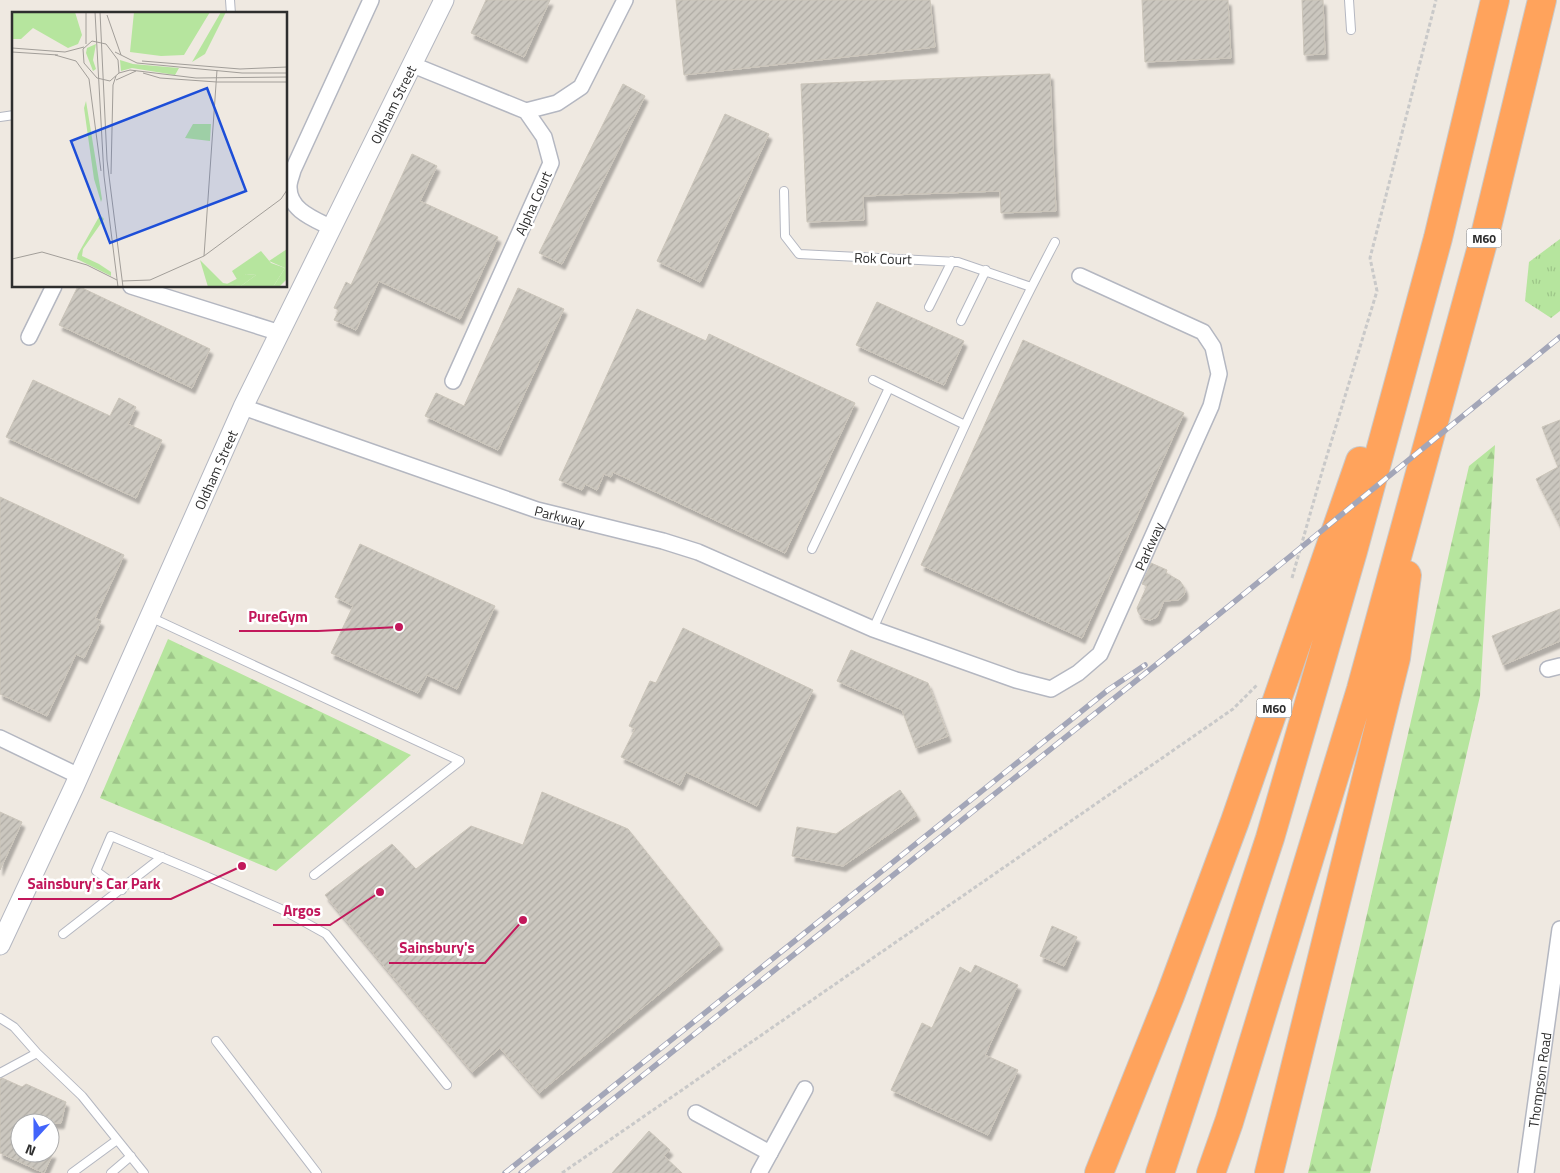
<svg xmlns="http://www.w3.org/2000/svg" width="1560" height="1173" font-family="'Titillium Web',sans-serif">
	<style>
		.grass { fill: url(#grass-tufts) }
		.forest { fill: url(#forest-firs) }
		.building { fill: url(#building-hatch); stroke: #cbc5ba; filter: url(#shadow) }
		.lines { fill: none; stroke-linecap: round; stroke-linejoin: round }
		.service-casing { stroke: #b4b7c1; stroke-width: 10 }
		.minor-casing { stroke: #b4b7c1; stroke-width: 18 }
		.tertiary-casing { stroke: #b4b7c1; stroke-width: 21 }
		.motorway-casing { stroke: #c9c9c9; stroke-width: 30 }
		.path { stroke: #c9c9c9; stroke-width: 3; stroke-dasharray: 4 2.5; stroke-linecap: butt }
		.service { stroke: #fff; stroke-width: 8 }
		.minor { stroke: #fff; stroke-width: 15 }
		.tertiary { stroke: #fff; stroke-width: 19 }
		.motorway { stroke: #ffa35c; stroke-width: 28 }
		.rail-casing { stroke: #a3a6b8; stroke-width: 5.5 }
		.rail { stroke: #fff; stroke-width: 4; stroke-dasharray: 11; stroke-linecap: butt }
		.labels { text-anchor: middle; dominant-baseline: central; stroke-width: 5; stroke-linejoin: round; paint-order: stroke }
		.shield { fill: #fff; stroke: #6d6d6d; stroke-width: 1 }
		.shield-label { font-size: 12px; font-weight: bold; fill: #2e2e2e }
		.street-label { font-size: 14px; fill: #2e2e2e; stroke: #fff }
		.inset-road { fill: none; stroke: #a29e99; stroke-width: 1 }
		.view { fill: #1d4ed8; fill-opacity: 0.15; stroke: #1d4ed8; stroke-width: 2.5 }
		.inset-edge { fill: none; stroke: #2e2e2e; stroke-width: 2.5 }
		.leader { fill: none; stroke: #c2185b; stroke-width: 2 }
		.callout-dot { fill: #c2185b; stroke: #fff; stroke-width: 2 }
		.callout-label { font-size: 15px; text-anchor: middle; font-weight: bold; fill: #c2185b; stroke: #fff; stroke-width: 5; stroke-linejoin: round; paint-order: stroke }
	</style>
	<defs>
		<pattern id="grass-tufts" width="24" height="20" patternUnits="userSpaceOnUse" patternTransform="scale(1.25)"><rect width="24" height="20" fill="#b6e59e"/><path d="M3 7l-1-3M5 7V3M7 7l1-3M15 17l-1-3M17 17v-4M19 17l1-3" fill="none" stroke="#9dc588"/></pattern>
		<pattern id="forest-firs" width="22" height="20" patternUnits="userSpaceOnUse" patternTransform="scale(1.25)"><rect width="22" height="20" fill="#b6e59e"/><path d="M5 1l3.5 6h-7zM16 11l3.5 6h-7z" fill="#9dc588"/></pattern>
		<pattern id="building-hatch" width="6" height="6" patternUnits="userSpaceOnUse" patternTransform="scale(1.25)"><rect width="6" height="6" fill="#cbc7bf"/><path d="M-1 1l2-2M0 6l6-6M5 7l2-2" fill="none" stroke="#afaba4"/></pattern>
		<filter id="shadow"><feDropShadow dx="3" dy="5.5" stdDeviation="1" flood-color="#0004"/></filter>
	</defs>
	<rect width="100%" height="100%" fill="#efe9e1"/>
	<path class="grass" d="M1560,239V311L1551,318L1525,301L1529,262Z"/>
	<path class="forest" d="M1495,445L1480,696L1370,1173H1308L1469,466Z
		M168,639L411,755L276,871L100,798Z"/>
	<path class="building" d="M486,0H550L524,57L471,33Z
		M676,0H930L935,47L684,75Z
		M1142,0H1228L1231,58L1145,62Z
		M1302,0H1323L1325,54L1304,55Z
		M1050,74L1056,211L1001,213L1000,191L863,196L864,220L807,222L801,84Z
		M623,84L645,96L562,264L539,253Z
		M725,114L769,134L700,282L657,261Z
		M412,154L437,166L420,201L498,237L460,319L379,281L356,330L334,320L339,310L334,308L346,282L351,285Z
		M78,286L210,349L192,388L59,325Z
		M518,288L564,309L498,450L425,416L436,393L464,406Z
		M877,302L964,341L944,385L856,345Z
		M637,309L706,341L709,334L855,403L785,553L613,472L611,477L604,474L597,490L585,484L582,490L559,480Z
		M1023,340L1184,413L1082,638L921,565Z
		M33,380L110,416L119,398L136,407L128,424L162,440L136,498L6,437Z
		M1560,420V526L1536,479L1558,467L1542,427Z
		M0,497L124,555L95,618L101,621L84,658L76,654L47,716L0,694Z
		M360,544L495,606L457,689L427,675L418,693L331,653L353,606L335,597Z
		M1151,563L1167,570L1166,573L1180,581L1184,587L1185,591L1184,595L1178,600L1164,601L1157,617L1150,620L1142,618L1138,612L1137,608L1147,586L1142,584Z
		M1560,609V641L1503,665L1492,636Z
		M683,628L813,690L757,806L686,772L680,785L621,757L635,729L629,726L650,681L656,683Z
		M851,650L928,683L948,736L916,748L902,710L837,681Z
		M900,790L917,815L843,866L792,856L797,827L836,834Z
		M542,792L628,829L720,944L539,1093L500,1048L472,1072L325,895L392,844L416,869L471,826L523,845Z
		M0,812L22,822L0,870Z
		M1052,926L1077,937L1064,966L1040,956Z
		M975,965L1018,985L985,1055L1018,1070L988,1135L891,1090L922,1023L932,1028L960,967L971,973Z
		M2,1078L22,1087L26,1084L66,1102L61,1123H20V1153H53L44,1173L0,1153V1079Z
		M649,1131L670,1150L664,1156L682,1173H612Z"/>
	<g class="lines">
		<g class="service-casing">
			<path id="service" d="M230,0L231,14
				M1349,0L1351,30
				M0,117L14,115
				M784,191L785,236L799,254L958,262L1031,287
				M929,307L952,261
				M961,321L986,270
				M873,380L965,425
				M812,549L889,388
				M150,617L460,761L314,875
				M873,629C932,499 988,368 1055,242
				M122,890L96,871L111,836L197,872L281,909L326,934L447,1085
				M63,934L162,857
				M0,1018L14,1027L37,1053L82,1096L144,1173
				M216,1041L317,1173
				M0,1073L37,1053
				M72,1173L117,1140
				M111,1173L131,1156"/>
		</g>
		<g class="minor-casing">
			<g id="minor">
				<path d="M413,65L526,111L544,137L551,163L453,381"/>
				<path d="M526,111L557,103L581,87L625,0"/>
				<path d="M332,228C314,219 288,210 289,186C289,181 292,175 293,170L371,0"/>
				<path d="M131,286L280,333"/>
				<path d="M29,337L54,286"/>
				<path id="s1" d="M243,407L537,510L663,541L698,552L873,629L1016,680L1051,689L1078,673L1100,654L1211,406L1219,374L1213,347L1203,332L1080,276"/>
				<path d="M1548,669L1560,666"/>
				<path d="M0,738L79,776"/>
				<path d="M696,1113L770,1153"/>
				<path d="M759,1173L805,1089"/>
				<path id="s2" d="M1526,1173L1560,929"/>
			</g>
		</g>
		<g class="tertiary-casing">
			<g id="tertiary">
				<path id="s3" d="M0,945L74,787L243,407L444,0"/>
			</g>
		</g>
		<g class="motorway-casing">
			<path id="motorway" d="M1099,1173L1170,996L1235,821L1360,461
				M1160,1173L1270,838L1353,551L1438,238L1495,0
				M1211,1173L1229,1122L1361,689L1485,235L1542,0
				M1269,1173L1396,658L1407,575"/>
		</g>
		<path class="path" d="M1292,578L1322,472L1377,291L1370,258L1436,0
			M562,1173L1233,709L1257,685"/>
		<use href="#service" class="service"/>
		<use href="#minor" class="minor"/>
		<use href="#tertiary" class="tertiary"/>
		<use href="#motorway" class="motorway"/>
		<g class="rail-casing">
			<path id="rail" d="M505,1173L1108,690L1145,665
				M521,1173L1202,628L1560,337"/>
		</g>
		<use href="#rail" class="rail"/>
	</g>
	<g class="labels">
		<g class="shield">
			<rect x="1466.5" y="228.5" width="35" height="19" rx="4"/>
			<rect x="1256.5" y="698.5" width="35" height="19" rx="4"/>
		</g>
		<g class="shield-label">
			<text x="1484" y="238">M60</text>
			<text x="1274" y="708">M60</text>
		</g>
		<g class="street-label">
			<text stroke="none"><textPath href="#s3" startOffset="928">Oldham Street</textPath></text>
			<text transform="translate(533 203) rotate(-66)">Alpha Court</text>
			<text transform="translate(883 258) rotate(2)">Rok Court</text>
			<text stroke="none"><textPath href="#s3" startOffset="522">Oldham Street</textPath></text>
			<text stroke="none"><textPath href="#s1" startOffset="335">Parkway</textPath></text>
			<text stroke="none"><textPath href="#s1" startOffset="1036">Parkway</textPath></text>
			<text stroke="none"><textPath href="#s2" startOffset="94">Thompson Road</textPath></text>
		</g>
	</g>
	<g transform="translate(12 12)">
		<rect width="275" height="275" fill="#efe9e1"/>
		<path d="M0,0H63L70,23L66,32L56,36L21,16L9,27H0ZM122,0H198L172,43L149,44L118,40ZM108,48L121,52L167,56L163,63L120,56L109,59ZM88,203L92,207L71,237L70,244L87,252L99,260V264L65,247L66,242ZM249,239L259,251L273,256L261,275H211V271L229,274L244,263L234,262L226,269L220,259Z" fill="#b6e59e"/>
		<path d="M209,0H214L193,42L180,50ZM84,32L81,48L84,57L81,59L74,41L75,36ZM74,89L90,187L89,190L82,167L72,96ZM181,112H199L198,129L173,126ZM275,237V267L267,275H261L273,256L257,249ZM188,248L211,271V275H196ZM234,262L244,263L229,274L215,272Z" fill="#b6e59e"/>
		<path class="inset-road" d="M83,0L92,164L106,275M88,0L95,148L111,275M95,3L109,43M80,29L94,32L106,48L107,61L98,69L85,66L72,51L71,37ZM74,32V0M0,36L53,40L72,35M0,40L46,43M103,40L125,51L230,61H275M43,43L64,49L77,67L89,159M130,49L228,57L275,55M107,61L118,58L184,66L275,65M131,61L148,66L205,70H275M104,68L124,59M99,162L101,73L104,64M192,244L205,58M0,247L30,240L75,253L105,268M110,269L138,268L192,244L269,187L275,178"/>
		<path class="view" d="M195,76L234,179L98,231L59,129Z"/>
		<rect width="275" height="275" class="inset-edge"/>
	</g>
	<path class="leader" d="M399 627L318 631H239M242 866L171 899H18M380 892L330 925H273M523 920L485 963H389"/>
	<g class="callout-dot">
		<circle cx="399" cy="627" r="5"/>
		<circle cx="242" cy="866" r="5"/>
		<circle cx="380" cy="892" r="5"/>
		<circle cx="523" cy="920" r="5"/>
	</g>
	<g class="callout-label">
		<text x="278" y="622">PureGym</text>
		<text x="94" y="889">Sainsbury's Car Park</text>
		<text x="302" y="916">Argos</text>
		<text x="437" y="953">Sainsbury's</text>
	</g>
	<g transform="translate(35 1138) rotate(201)"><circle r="24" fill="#ffffff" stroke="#ababab"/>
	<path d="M0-4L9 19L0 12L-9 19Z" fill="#4264fb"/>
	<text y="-8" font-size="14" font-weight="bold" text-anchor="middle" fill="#2e2e2e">N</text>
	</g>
</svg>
